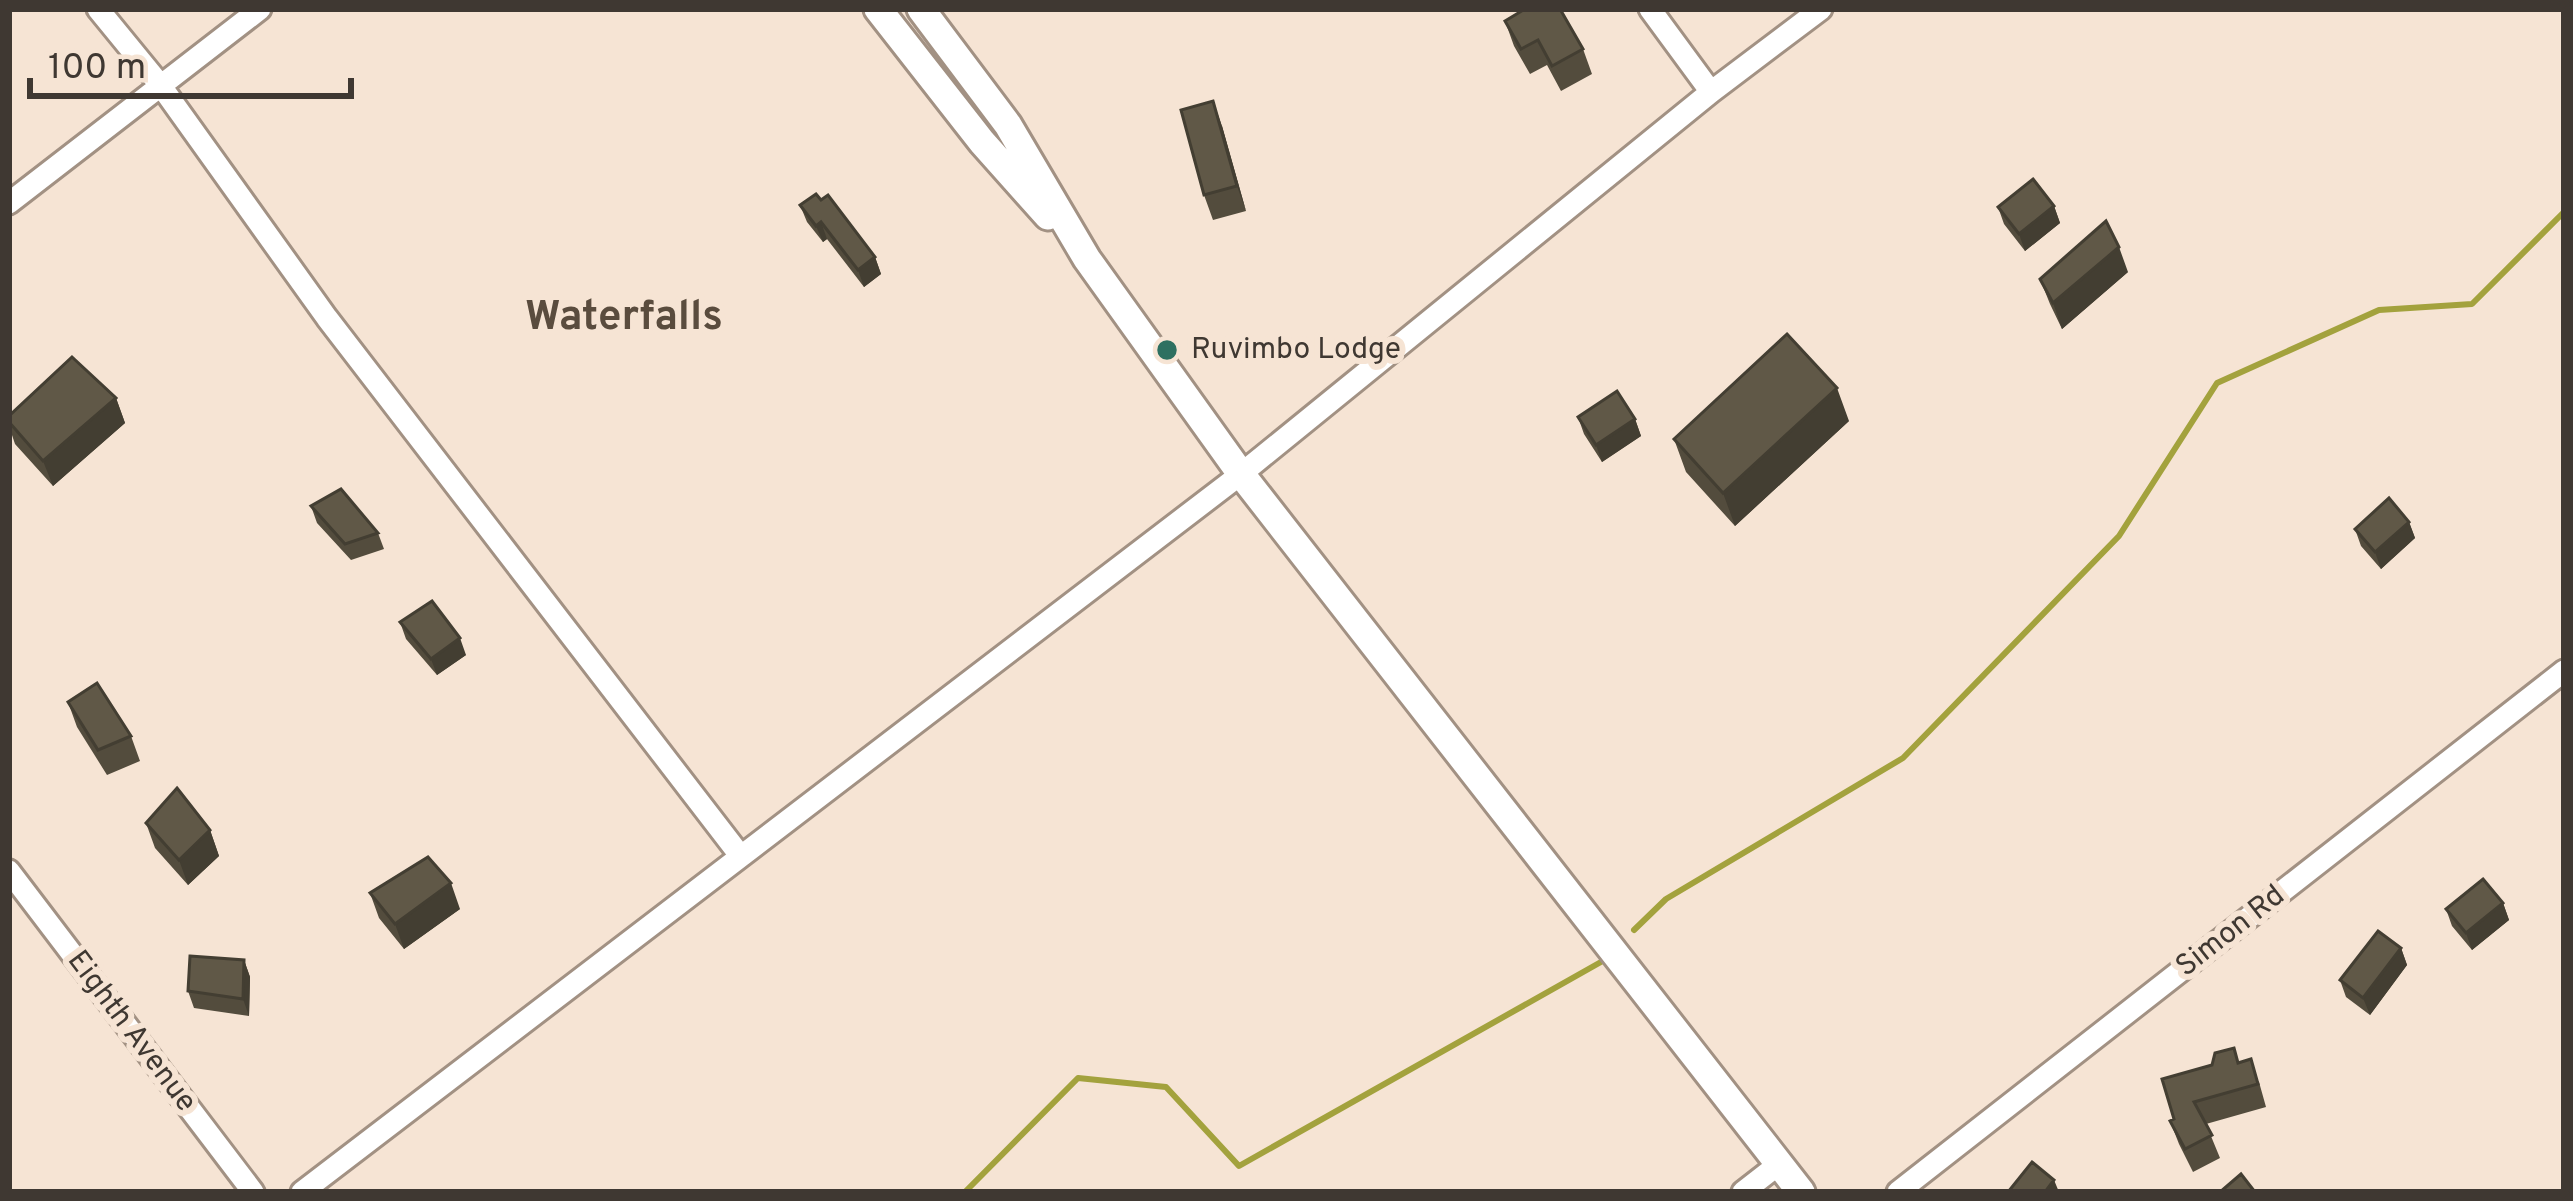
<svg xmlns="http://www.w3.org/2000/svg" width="2573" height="1201" font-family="Overpass,sans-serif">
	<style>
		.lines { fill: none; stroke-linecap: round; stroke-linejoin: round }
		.stream { stroke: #a3a23d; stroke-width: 6 }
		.minor-casing { stroke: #a29183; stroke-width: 27 }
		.tertiary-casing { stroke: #a29183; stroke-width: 33 }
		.minor { stroke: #fff; stroke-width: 21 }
		.tertiary { stroke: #fff; stroke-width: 27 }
		.wall { fill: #534c3d }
		.shaded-wall { fill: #433e32 }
		.building { fill: #605847; stroke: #433e32; stroke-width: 3 }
		.poi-dot { fill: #2e7061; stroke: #f6e4d4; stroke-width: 4.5 }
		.labels { text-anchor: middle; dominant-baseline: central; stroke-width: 12; stroke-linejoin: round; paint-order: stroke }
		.poi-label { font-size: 30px; fill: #3f3832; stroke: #f6e4d4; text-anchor: start }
		.street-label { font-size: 30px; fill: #3f3832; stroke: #f6e4d4 }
		.district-label { font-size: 42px; font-weight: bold; fill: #5a4c3e; stroke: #f6e4d4 }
	</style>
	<rect width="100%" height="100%" fill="#f6e4d4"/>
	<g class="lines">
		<path class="stream" d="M1634,930L1666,899L1903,758L2119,536L2217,383L2379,310L2472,304L2564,212
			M965,1192L1078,1078L1166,1087L1239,1166L1608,958"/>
		<g class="minor-casing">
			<path id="minor" d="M98,9L161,86L327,318L739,854
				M1650,9L1711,92
				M9,203L260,9
				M9,871L253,1192
				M302,1192L1241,474L1711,92L1821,9
				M1743,1192L1779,1164
				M1898,1192L2564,671"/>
		</g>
		<g class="tertiary-casing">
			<path id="tertiary" d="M878,9L982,142L1048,216
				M921,9L1008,125L1087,259L1241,474L1801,1192"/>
		</g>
		<use href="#minor" class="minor"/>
		<use href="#tertiary" class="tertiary"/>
	</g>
	<path class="wall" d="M1505,21L1583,49L1592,74L1561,91L1547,65L1530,74L1514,46Z
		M1222,126L1246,211L1213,220L1204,195Z
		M800,205L875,257L881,274L864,287L827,239L823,242L807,222Z
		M2054,206L2060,223L2025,251L2004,224L1998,207Z
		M2128,272L2062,329L2050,304L2040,279Z
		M116,398L125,423L53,486L15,444L9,426V416Z
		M1578,417L1635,419L1641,436L1602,462L1584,434Z
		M1849,421L1735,526L1686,472L1674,439Z
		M311,506L378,533L384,549L351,560L317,523Z
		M2409,522L2415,538L2381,569L2361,546L2355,529Z
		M400,622L466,655L437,675L406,639Z
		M68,702L131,736L140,761L107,775L77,727Z
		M146,823L210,830L219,856L188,885L155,848Z
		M370,893L460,909L404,949L379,918Z
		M2503,903L2509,920L2472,950L2452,926L2446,909Z
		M2401,948L2407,965L2370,1015L2346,997L2340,980Z
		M244,960L250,977L249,1016L194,1008L188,991Z
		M2239,1063L2259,1082L2266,1107L2206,1124L2220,1158L2193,1172L2179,1144L2170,1121Z"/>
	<path class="shaded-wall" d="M1213,101L1222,126L1246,211L1237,186Z
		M2054,206L2060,223L2025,251L2019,234Z
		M821,222L827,239L823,242L816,226Z
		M2119,247L2128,272L2062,329L2053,303Z
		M875,257L881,274L864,287L858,270Z
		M1837,388L1849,421L1735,526L1723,493Z
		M116,398L125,423L53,486L43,461Z
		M1635,419L1641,436L1602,462L1596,445Z
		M2409,522L2415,538L2381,569L2375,552Z
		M460,638L466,655L437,675L431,659Z
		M210,830L219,856L188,885L179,860Z
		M451,883L460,909L404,949L395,924Z
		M2503,903L2509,920L2472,950L2466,933Z
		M2401,948L2407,965L2370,1015L2363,998Z
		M244,960L250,977L249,1016L243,999Z
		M2054,1180L2059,1192H2045Z"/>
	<path class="building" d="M1525,9H1560L1583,49L1552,66L1538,40L1521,49L1505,21Z
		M1213,101L1237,186L1204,195L1181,110Z
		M2033,179L2054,206L2019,234L1998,207Z
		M816,194L821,200L828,195L875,257L858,270L821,222L816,226L800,205Z
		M2106,221L2119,247L2053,303L2040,279Z
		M1787,334L1837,388L1723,493L1674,439Z
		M72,357L116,398L43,461L9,422V416Z
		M1617,391L1635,419L1596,445L1578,417Z
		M341,489L378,533L345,544L311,506Z
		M2389,498L2409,522L2375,552L2355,529Z
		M432,601L460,638L431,659L400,622Z
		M97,683L131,736L98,750L68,702Z
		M177,788L210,830L179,860L146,823Z
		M428,857L451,883L395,924L370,893Z
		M2483,879L2503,903L2466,933L2446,909Z
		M2378,931L2401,948L2363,998L2340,980Z
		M190,956L244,960L243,999L188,991Z
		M2234,1048L2238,1063L2251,1059L2258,1084L2194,1102L2212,1135L2185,1149L2170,1121L2174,1119L2162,1079L2212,1065L2215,1053Z
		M2032,1162L2054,1180L2045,1192H2008Z
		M2241,1174L2255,1192H2220Z"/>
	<circle class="poi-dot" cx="1167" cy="350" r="12"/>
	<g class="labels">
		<g class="poi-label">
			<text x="1191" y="350">Ruvimbo Lodge</text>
		</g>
		<g class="street-label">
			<text transform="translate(2231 932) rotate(-38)">Simon Rd</text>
			<text transform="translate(131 1032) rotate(53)">Eighth Avenue</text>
		</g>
		<g class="district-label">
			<text x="624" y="318">Waterfalls</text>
		</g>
	</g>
	<rect width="2573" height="1201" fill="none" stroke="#3f3832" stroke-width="24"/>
	<path d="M30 78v18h321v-18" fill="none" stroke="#3f3832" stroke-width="6"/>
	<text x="48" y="78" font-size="36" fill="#3f3832" stroke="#f6e4d4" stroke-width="9" paint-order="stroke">100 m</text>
</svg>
